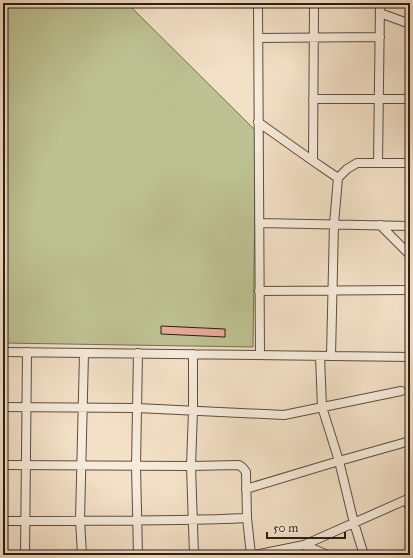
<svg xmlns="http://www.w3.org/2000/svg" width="413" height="558" font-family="'IM FELL Great Primer',serif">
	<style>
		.green { fill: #bec293; stroke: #766f54 }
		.building { fill: #e6ad99; stroke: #2d1c14 }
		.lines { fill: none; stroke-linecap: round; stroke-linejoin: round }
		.street-casing { stroke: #5e4d41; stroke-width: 10 }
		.street { stroke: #f7ecdb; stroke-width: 8 }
	</style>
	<rect width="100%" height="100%" fill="#f3e1c7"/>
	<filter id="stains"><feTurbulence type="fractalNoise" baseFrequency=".005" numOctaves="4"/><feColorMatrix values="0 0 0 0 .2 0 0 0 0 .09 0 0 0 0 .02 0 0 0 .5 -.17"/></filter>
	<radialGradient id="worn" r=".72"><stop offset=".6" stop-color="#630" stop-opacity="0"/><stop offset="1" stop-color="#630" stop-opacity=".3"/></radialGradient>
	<path class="green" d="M3,3H127L256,131L253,347L3,343Z"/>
	<path class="building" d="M161,326L225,329V337L161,334Z"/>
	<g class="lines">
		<g class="street-casing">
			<path id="street" d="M258,3L260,355
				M380,13L410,24
				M258,38L380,37
				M313,99H410
				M258,122L313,161L338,178
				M313,161L314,3
				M378,163L380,3
				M259,223L410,226
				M380,225L410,255
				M259,291L410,290
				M3,352L410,357
				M193,354V411L191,466L194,555
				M320,356L322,407L339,461L354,523L364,555
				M331,356L334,224L338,178L347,169L357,163H410
				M3,407L137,408L284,415L401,391
				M3,465L191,466L239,465L243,468L246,472L247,518L251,555
				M246,489L339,461L410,441
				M406,500L410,508
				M3,521C84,520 166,522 247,518
				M304,545L328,555
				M25,555L27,352
				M82,555L80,520L84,353
				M138,555L136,466L138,353
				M254,555L304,545L410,498
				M408,555L410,554"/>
		</g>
		<use href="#street" class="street"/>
	</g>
	<rect width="413" height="558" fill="none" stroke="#f3e1c7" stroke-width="16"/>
	<rect x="4" y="4" width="405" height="550" fill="none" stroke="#2d1c14" stroke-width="2"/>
	<rect x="8" y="8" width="397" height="542" fill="none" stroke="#2d1c14"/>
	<path d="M267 532v6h78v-6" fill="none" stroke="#2d1c14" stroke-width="2"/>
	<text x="273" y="532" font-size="12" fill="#2d1c14" stroke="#f7ecdb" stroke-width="3" paint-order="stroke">50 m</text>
	<rect width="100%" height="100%" filter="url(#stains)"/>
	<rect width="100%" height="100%" fill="url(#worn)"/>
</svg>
